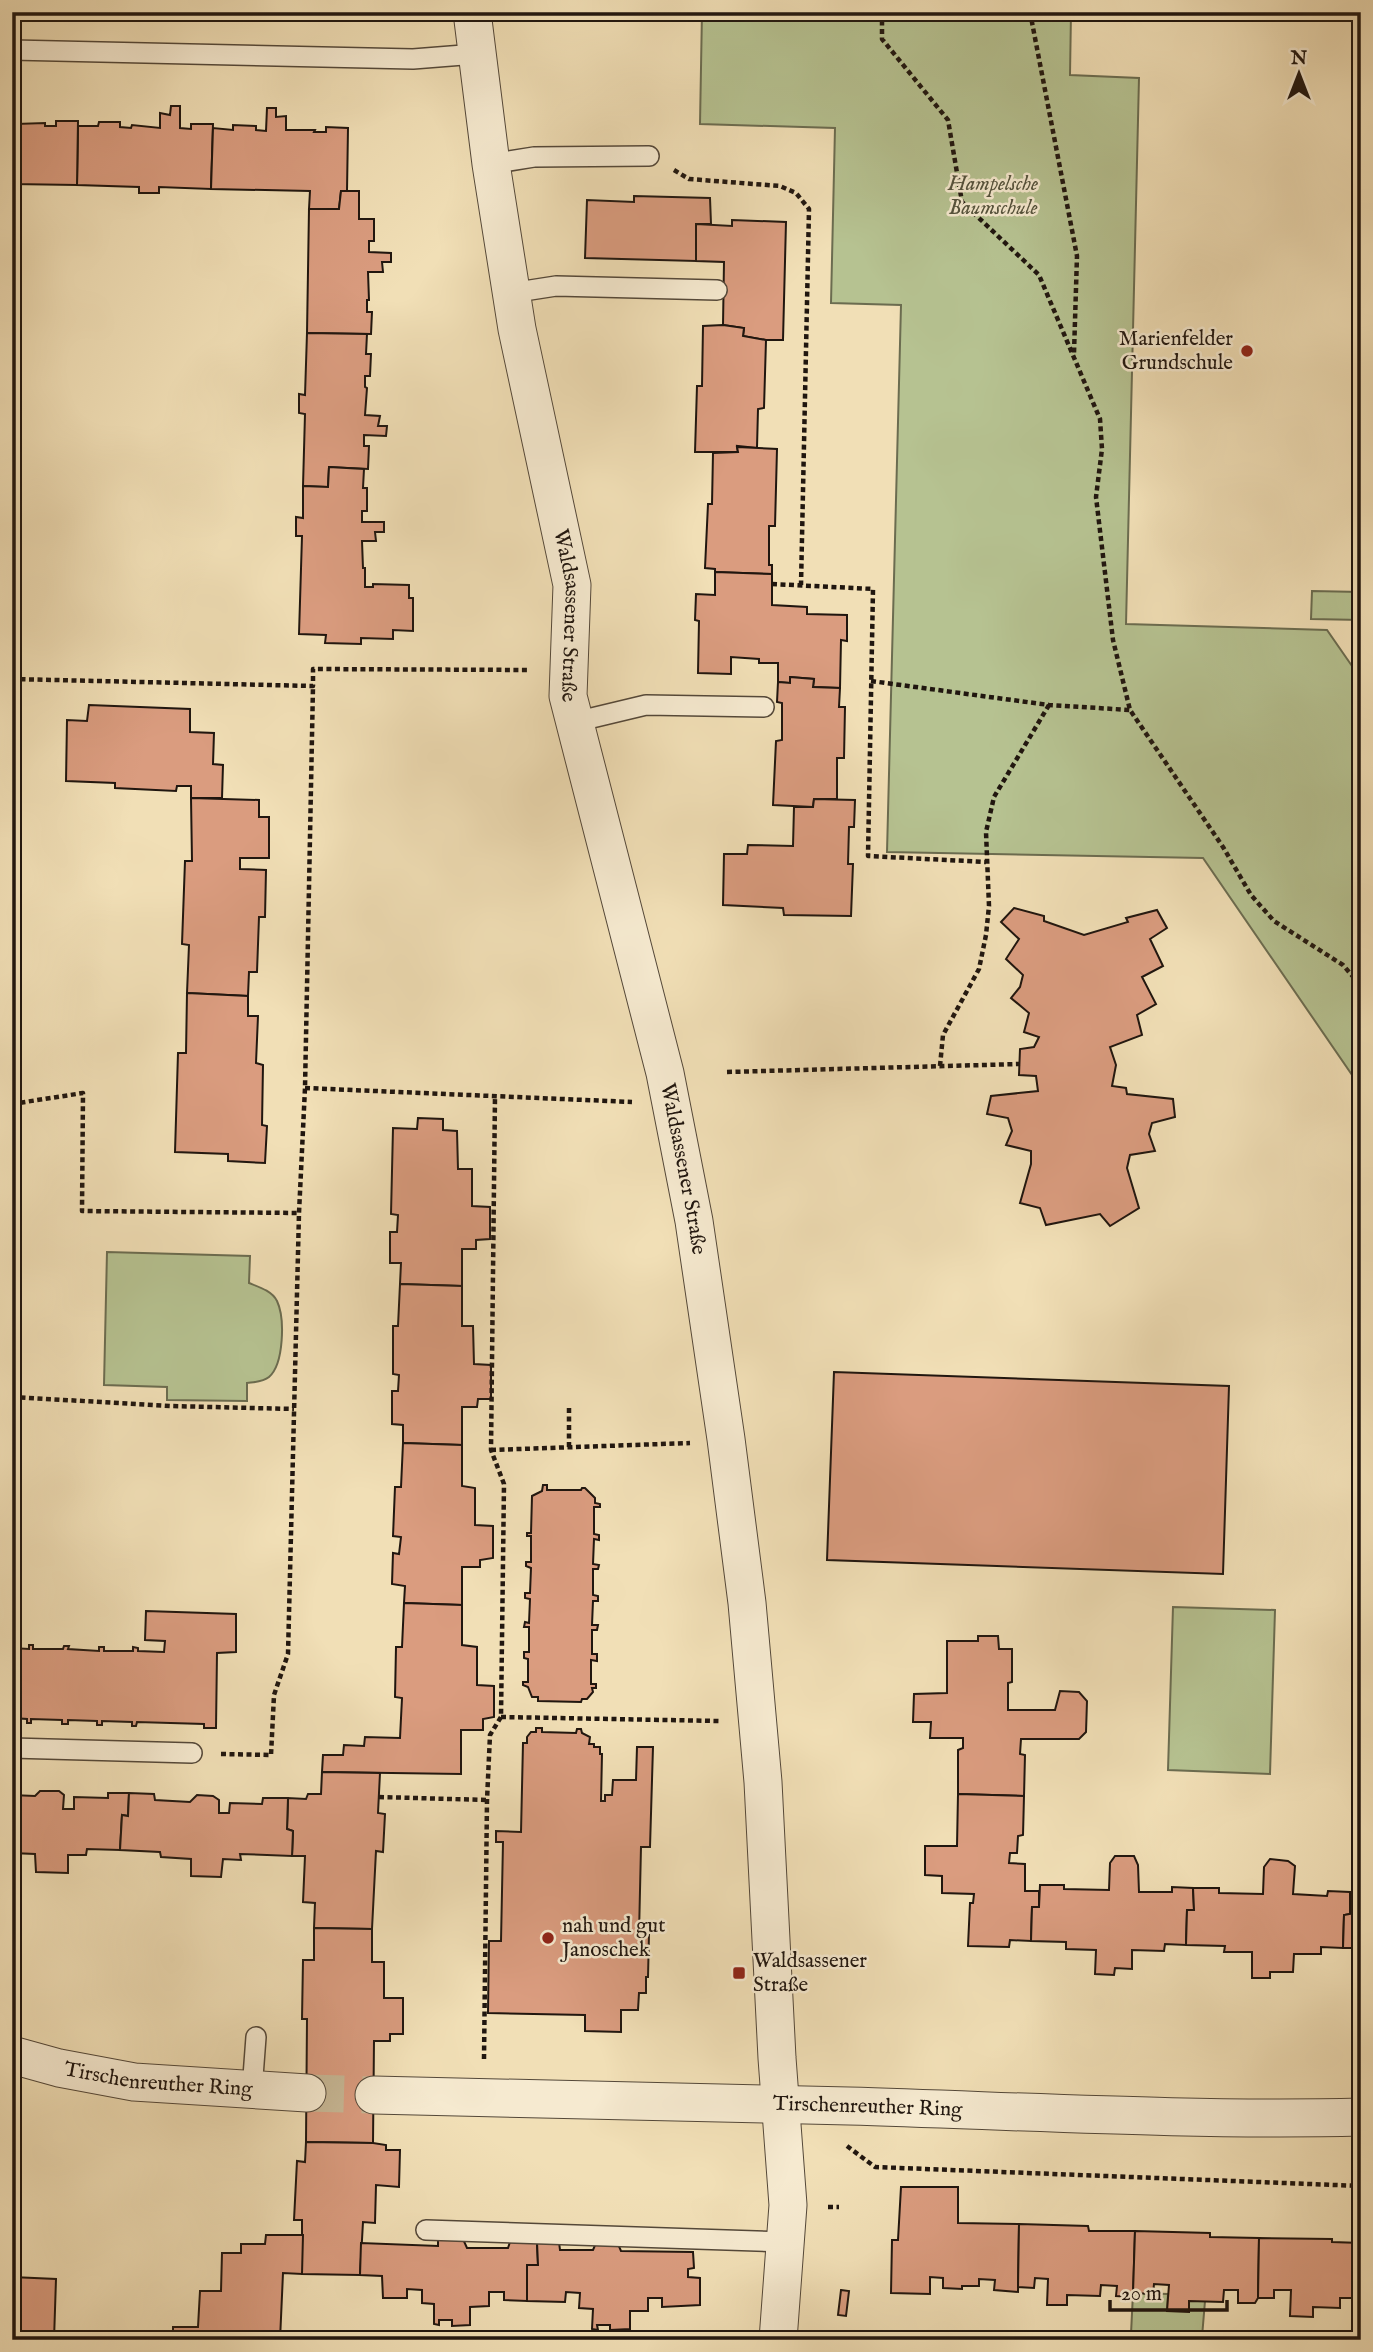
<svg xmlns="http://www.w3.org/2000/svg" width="1373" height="2352" font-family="'IM FELL English',serif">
<rect width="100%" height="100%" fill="#f1dfb6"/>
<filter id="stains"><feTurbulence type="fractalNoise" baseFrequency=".00286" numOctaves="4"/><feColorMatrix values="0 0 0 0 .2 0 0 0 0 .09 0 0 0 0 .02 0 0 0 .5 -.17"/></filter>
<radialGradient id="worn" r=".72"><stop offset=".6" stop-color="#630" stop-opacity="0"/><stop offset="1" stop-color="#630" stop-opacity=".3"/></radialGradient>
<g fill="#b6c291" stroke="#6b6c50" stroke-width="2">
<polygon points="702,12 1071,12 1070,75 1139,78 1126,624 1327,630 1361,679 1361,1088 1203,858 887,852 901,305 831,303 835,128 700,124"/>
<polygon points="1312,591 1361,592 1361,620 1311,619"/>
<path d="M107 1252 250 1256 249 1283C259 1287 272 1291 277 1301 285 1318 284 1364 269 1377 263 1382 255 1382 247 1383V1401L167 1400V1387L104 1385Z"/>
<polygon points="1173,1607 1275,1610 1270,1774 1168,1770"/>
<polygon points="1133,2293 1168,2294 1167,2310 1189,2311 1189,2301 1205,2301 1202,2337 1131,2334"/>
</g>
<g fill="#da9c7f" stroke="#20160f" stroke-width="2">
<polygon points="171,106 180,106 180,128 191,129 191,124 213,124 211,189 159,187 159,193 139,193 139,187 77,185 78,126 98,126 99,122 120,122 120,127 131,128 132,125 160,128 160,113 170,115"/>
<polygon points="267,108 276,108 276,117 286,116 286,130 315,130 314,132 326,132 326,127 348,128 347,191 341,191 339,209 309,209 310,191 211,189 213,128 233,130 233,125 256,126 256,130 266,131"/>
<polygon points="16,109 16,124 45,123 45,126 56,126 56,121 78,121 77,185 12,184 12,111"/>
<polygon points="341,191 359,191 359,219 374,219 374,241 369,241 369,252 391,253 391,262 382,262 383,272 368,272 369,300 367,300 367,312 372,312 371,334 307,333 309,209 339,209"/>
<polygon points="634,196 710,198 711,224 696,224 696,261 585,258 587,200 634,202"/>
<polygon points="732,220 786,222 783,340 766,340 743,336 744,328 723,325 724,262 696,261 696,224 732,226"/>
<polygon points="723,325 744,328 743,336 766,340 764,408 758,409 757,448 737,446 738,452 695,452 697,386 702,386 703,326"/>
<polygon points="307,333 367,334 366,354 371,354 370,376 365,376 365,387 367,388 365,415 380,416 378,426 387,426 386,436 364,435 364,446 369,446 368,469 329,467 328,487 303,486 305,414 299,413 299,394 305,395"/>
<polygon points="737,447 777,449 775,526 769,526 769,565 772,565 772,574 715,572 715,569 705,568 708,504 712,504 713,453 738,452"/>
<polygon points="329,467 364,469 363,488 367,488 367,511 362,511 362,522 384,522 384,532 375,532 376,541 362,541 363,568 365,568 365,587 373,587 373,584 409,585 409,598 413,598 413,631 393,630 393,639 361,638 361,644 325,643 326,635 299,634 302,536 296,536 296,517 303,518 303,486 328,487"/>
<polygon points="715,572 772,574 772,605 807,607 807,614 847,615 847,641 841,640 840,688 813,687 814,679 790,677 790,683 778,682 778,663 759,663 759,659 731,657 731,674 698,673 699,621 695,620 696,594 715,595"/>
<polygon points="790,677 814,679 813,687 840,688 839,707 845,707 844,758 837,758 837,799 814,799 813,807 773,805 776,741 782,740 782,703 777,702 778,682 790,683"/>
<polygon points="89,705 190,709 190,732 214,733 213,764 223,765 222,798 191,798 191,786 177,786 176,791 115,788 115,783 66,781 67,720 87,721"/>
<polygon points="191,798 259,800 259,817 269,817 269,858 240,858 240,869 266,870 265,917 259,917 257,972 249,972 248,996 187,993 189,945 182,944 185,861 192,861"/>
<polygon points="814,799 855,800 854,827 849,827 848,864 853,864 851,916 784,915 783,908 723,905 724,854 747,854 748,845 793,846 794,807 813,807"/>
<polygon points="1014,908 1044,916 1044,921 1084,935 1128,922 1126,918 1157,910 1167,928 1150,939 1163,966 1142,977 1156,1004 1137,1015 1142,1035 1110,1047 1116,1065 1112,1086 1126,1088 1127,1094 1173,1099 1175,1117 1152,1123 1149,1134 1155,1151 1130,1155 1127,1168 1139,1208 1110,1226 1100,1214 1046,1225 1040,1208 1020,1203 1031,1164 1031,1151 1006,1145 1012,1131 1008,1118 987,1114 991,1096 1038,1091 1036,1076 1019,1075 1020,1049 1034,1047 1039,1037 1024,1032 1029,1013 1011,998 1020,987 1023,975 1006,959 1019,939 1001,922"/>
<polygon points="187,993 248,996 248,1016 258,1016 256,1063 263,1065 262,1125 267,1126 265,1163 228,1161 228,1154 175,1152 178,1053 186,1053"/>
<polygon points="418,1118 443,1119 443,1130 457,1131 458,1169 472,1169 472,1206 490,1207 490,1239 476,1240 476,1249 462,1249 462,1286 400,1284 401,1263 390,1263 390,1232 397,1232 398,1215 391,1214 393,1128 417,1129"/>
<polygon points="400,1284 462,1286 462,1326 473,1326 474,1364 491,1365 491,1399 478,1399 477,1407 462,1407 462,1445 403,1443 403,1425 392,1424 392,1391 398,1391 399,1375 393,1374 393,1326 398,1326"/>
<polygon points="1354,1326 1361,1326 1361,1354 1353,1353"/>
<polygon points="834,1372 1229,1386 1223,1574 827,1560"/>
<polygon points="403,1443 462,1445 462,1486 475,1488 475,1525 493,1526 493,1558 480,1560 480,1567 462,1567 462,1605 404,1603 405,1586 392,1584 393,1553 399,1554 401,1537 393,1536 395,1487 401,1487"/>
<polygon points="543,1485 547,1485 547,1490 581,1490 582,1488 585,1488 595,1498 595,1503 600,1504 600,1507 594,1507 594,1534 599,1535 599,1540 594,1539 593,1564 599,1565 598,1569 593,1569 593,1595 598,1596 598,1601 593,1601 592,1625 598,1625 597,1630 592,1630 592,1654 597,1654 597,1661 591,1660 591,1684 596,1684 596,1688 592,1688 593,1692 587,1699 582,1699 581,1702 538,1701 538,1697 532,1697 528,1687 523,1685 523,1682 528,1682 528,1659 524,1658 524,1652 529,1652 529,1627 524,1627 525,1622 529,1623 530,1599 525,1598 525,1593 530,1593 531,1568 526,1566 526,1562 531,1562 531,1536 527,1536 527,1533 531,1533 532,1496 542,1491"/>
<polygon points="404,1603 462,1605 462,1645 477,1647 477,1685 494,1686 494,1717 483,1719 483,1730 461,1730 461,1774 322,1772 323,1755 343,1755 344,1745 364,1746 365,1737 400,1738 402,1698 395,1697 396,1647 402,1647"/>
<polygon points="146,1611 236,1614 236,1652 217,1653 216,1728 204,1728 204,1724 137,1722 136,1726 132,1726 132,1722 102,1721 102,1725 97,1725 97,1721 68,1720 68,1724 62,1724 62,1720 31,1719 31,1723 27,1723 27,1719 12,1718 12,1648 29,1649 29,1645 33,1645 33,1649 63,1649 64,1646 69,1646 68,1649 99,1651 99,1647 104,1647 104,1651 133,1651 133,1647 138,1648 138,1651 164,1652 165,1641 145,1640"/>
<polygon points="978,1636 998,1636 999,1649 1012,1649 1012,1682 1008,1683 1008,1710 1055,1710 1060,1691 1079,1692 1087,1701 1086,1732 1079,1739 1021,1739 1020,1754 1025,1755 1024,1796 958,1794 958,1750 963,1748 963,1738 930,1738 931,1722 913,1722 914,1694 947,1693 947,1641 978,1641"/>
<polygon points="536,1728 542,1728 542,1732 576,1733 577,1729 581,1729 582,1733 590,1737 589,1744 594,1744 594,1747 600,1747 600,1754 602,1754 601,1801 605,1801 605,1795 612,1795 613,1780 636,1780 637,1747 653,1747 650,1847 641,1847 639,1934 649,1934 648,1977 646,1977 646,1993 639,1993 638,2010 621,2010 621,2032 585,2031 585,2015 488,2013 489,1941 501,1941 503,1842 496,1842 496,1831 521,1832 523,1743 527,1743 527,1737 531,1732 536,1732"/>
<polygon points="322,1772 380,1773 378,1813 385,1814 383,1852 376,1851 372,1929 314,1928 315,1903 303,1902 305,1856 292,1856 293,1831 287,1829 288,1798 306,1799 308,1794 321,1794"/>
<polygon points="40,1791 59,1791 64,1795 63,1809 74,1809 74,1797 108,1798 108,1793 129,1793 128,1816 122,1815 120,1850 87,1849 86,1855 68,1855 68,1873 36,1872 35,1854 12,1853 12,1795 35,1796"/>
<polygon points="129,1793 154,1794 155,1800 190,1802 197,1795 213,1796 219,1800 219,1813 229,1813 230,1803 262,1804 263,1798 288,1798 287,1829 293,1831 292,1856 240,1854 241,1860 223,1859 221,1877 191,1876 191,1859 161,1857 160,1852 120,1850 122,1815 128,1816"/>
<polygon points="958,1794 1024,1796 1023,1835 1018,1836 1017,1853 1010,1853 1009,1863 1025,1864 1025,1891 1039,1891 1039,1907 1032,1907 1031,1941 1010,1940 1009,1947 968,1946 970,1903 973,1903 974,1894 942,1893 942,1876 925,1875 925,1846 957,1846"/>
<polygon points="1115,1856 1134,1856 1138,1865 1139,1892 1172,1892 1172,1887 1193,1888 1194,1910 1187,1910 1186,1945 1165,1944 1164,1951 1132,1950 1132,1969 1115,1968 1114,1975 1095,1974 1096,1950 1066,1949 1066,1942 1031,1941 1032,1907 1039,1907 1040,1885 1064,1885 1064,1889 1109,1890 1110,1863"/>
<polygon points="1270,1859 1288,1861 1295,1866 1293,1894 1327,1896 1328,1891 1350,1892 1350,1914 1344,1915 1343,1948 1321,1947 1321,1954 1294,1954 1293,1972 1270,1972 1270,1978 1252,1978 1252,1952 1224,1952 1225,1946 1186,1945 1187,1910 1194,1910 1193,1888 1219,1888 1219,1893 1263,1894 1264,1867"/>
<polygon points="1350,1892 1361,1892 1361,1948 1343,1948 1344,1915 1350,1914"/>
<polygon points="314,1928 372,1929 372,1962 384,1962 384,1998 403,1998 403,2034 390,2034 390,2041 374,2041 373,2143 306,2142 307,2019 302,2019 303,1960 314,1960"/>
<polygon points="306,2142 373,2143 386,2145 386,2150 400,2150 399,2187 376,2185 375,2223 363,2222 360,2275 302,2274 302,2220 294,2220 297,2161 305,2162"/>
<polygon points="901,2187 958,2187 958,2223 1019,2224 1018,2292 994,2290 995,2280 979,2279 979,2286 962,2286 962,2289 943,2288 943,2278 930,2277 930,2294 891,2293 892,2240 898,2240"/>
<polygon points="1019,2224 1088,2226 1089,2231 1135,2231 1133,2297 1116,2296 1117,2286 1101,2285 1100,2296 1067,2295 1067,2305 1047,2305 1048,2279 1035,2278 1034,2288 1018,2287"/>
<polygon points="1135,2231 1210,2233 1210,2237 1259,2238 1258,2298 1255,2303 1238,2303 1238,2290 1224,2290 1223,2302 1189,2301 1189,2312 1167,2311 1169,2285 1154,2284 1153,2294 1133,2293"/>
<polygon points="266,2235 303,2235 302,2274 283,2273 280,2340 173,2340 173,2327 198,2327 200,2291 221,2291 222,2253 241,2253 241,2244 265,2244"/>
<polygon points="1259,2238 1332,2239 1332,2242 1361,2243 1361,2308 1356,2307 1356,2298 1340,2298 1340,2308 1313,2307 1313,2317 1290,2316 1291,2290 1274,2290 1274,2298 1258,2298"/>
<polygon points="438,2239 463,2239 467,2248 508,2248 510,2242 537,2242 538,2265 527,2265 527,2301 504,2300 504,2292 489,2292 489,2306 470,2307 470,2325 452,2326 452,2320 439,2320 439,2325 434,2324 434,2304 422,2303 422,2290 407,2289 407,2298 383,2298 382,2276 360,2275 361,2243 438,2246"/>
<polygon points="537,2242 559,2242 560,2250 593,2250 596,2243 618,2244 621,2251 693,2252 694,2268 688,2269 688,2277 700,2278 700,2305 662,2307 662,2298 648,2298 648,2311 630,2311 630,2329 610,2330 610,2325 597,2325 598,2330 592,2329 593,2309 579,2308 580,2293 566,2292 565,2302 527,2301 527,2265 538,2265"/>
<polygon points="12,2277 56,2279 54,2340 12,2340"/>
<polygon points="841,2290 849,2291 846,2316 838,2315"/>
</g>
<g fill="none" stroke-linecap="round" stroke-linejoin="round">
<polyline stroke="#c7b795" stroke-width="37" stroke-dasharray="37 18" stroke-linecap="butt" points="307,2093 374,2095"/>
<defs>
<g id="service">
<polyline points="12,50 413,59 476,54"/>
<polyline points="491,164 534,157 649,156"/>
<polyline points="511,293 556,286 717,290"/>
<polyline points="575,722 646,705 764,707"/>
<polyline points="12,1748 192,1753"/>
<polyline points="252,2090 256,2037"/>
<polyline points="426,2230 786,2242"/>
</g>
<g id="minor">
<path id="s1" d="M472 12 491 164 517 329 572 585 568 696 665 1073 694 1221 726 1439 747 1603 763 1782 777 2058 788 2205 778 2340"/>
<path id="s2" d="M12 2055 59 2068 134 2082 307 2093"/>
<path id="s3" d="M374 2095C532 2099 690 2101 849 2106 1019 2111 1190 2121 1361 2117"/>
</g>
</defs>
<use href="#service" stroke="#544839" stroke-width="22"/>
<use href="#minor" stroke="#544839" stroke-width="39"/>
<g stroke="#20160f" stroke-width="4.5" stroke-dasharray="5 3.5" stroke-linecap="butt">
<polyline points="882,12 882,39 948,120 962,202 1039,275 1100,419 1102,449 1096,497 1113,640 1130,710 1223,847 1251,895 1274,921 1343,965 1361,986"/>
<polyline points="1030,12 1077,256 1074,353"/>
<polyline points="674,170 689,179 780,186 796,193 809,209 801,585"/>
<polyline points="772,584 873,589 868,856 986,862"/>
<polyline points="12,679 313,686 313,669 530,670"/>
<polyline points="871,681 1049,705 1130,710"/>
<polyline points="12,1030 18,679"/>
<polyline points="940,1066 943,1035 979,969 986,935 989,906 986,832 994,797 1049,705"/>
<polyline points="727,1072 1020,1064"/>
<polyline points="305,1088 632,1102"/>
<polyline points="12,1104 83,1093 82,1211 299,1213"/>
<polyline points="12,1397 171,1406 294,1409"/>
<polyline points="569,1447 569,1405"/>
<polyline points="491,1450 690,1443"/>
<polyline points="501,1717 719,1721"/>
<polyline points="221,1754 271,1755 274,1695 288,1654 299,1213 305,1088 313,686"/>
<polyline points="379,1797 487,1800"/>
<polyline points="484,2059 487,1800 490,1735 501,1717 504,1484 491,1450 495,1096"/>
<polyline points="847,2146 875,2167 1361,2186"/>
<polyline points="828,2207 839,2207"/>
<polyline points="828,2336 908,2340"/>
</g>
<use href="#service" stroke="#f6ead0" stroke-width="19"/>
<use href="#minor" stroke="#f6ead0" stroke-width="37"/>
</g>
<g fill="#8f2418" stroke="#f6ead0" stroke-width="2.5">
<circle cx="1247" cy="351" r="7"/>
<circle cx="548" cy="1938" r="7"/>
<rect x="732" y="1966" width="14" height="14" rx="3.5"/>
</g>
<g text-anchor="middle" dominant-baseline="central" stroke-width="5" stroke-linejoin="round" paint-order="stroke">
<g font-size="21" font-style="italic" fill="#54523c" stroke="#f6ead0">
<text x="993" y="184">Hampelsche<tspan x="993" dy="24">Baumschule</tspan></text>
</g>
<g font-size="21" fill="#20160f" stroke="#f6ead0" text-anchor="start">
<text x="1233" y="339" text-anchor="end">Marienfelder<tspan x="1233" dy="24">Grundschule</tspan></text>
<text x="562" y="1926">nah und gut<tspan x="562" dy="24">Janoschek</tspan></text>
<text x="753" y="1961">Waldsassener<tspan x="753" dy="24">Straße</tspan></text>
</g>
<g font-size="21" fill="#20160f" stroke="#f6ead0">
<text stroke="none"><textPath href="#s1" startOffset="612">Waldsassener Straße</textPath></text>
<text stroke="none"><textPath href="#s1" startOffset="1180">Waldsassener Straße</textPath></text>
<text stroke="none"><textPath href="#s2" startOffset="149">Tirschenreuther Ring</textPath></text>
<text stroke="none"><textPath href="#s3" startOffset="494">Tirschenreuther Ring</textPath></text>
</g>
</g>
<rect width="1373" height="2352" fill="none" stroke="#f1dfb6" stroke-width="42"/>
<rect x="14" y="14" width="1345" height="2324" fill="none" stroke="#20160f" stroke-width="3.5"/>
<rect x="21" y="21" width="1331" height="2310" fill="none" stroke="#20160f" stroke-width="2"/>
<g transform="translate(1299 74)" stroke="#f6ead0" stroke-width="5" paint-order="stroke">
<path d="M0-5L12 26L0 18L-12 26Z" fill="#20160f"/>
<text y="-10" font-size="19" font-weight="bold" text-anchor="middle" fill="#20160f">N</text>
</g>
<path d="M1110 2300v10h117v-10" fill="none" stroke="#20160f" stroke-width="3.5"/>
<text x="1121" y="2300" font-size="21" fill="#20160f" stroke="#f6ead0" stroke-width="5" paint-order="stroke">20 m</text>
<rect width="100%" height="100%" filter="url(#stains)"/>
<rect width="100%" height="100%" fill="url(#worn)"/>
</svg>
